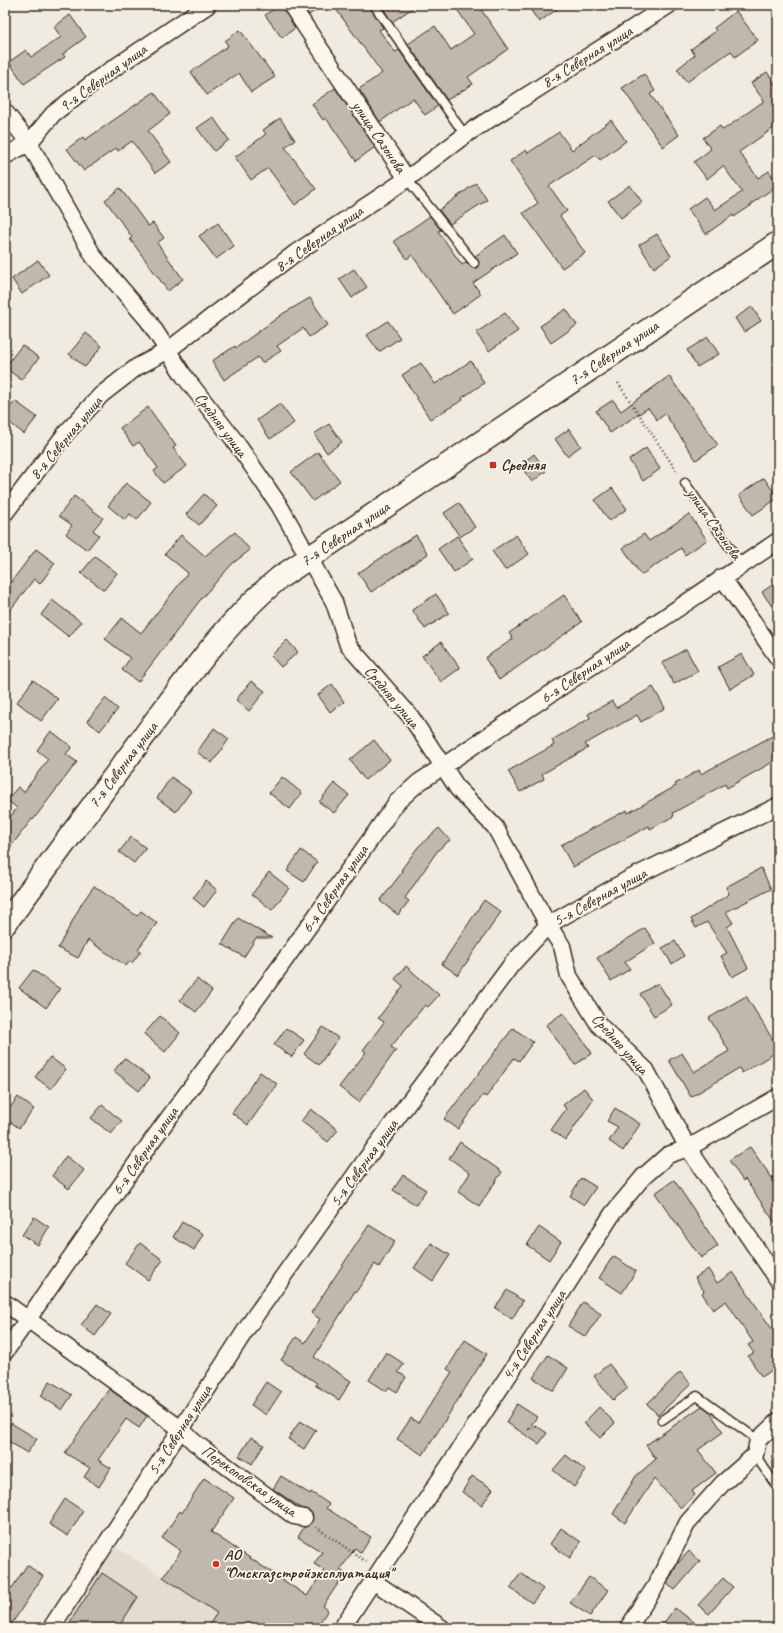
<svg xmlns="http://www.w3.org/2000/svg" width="783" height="1633" font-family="Caveat,sans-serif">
<rect width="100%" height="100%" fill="#f0ebe0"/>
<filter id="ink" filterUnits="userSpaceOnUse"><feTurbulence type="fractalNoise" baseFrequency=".025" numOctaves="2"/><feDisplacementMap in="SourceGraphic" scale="8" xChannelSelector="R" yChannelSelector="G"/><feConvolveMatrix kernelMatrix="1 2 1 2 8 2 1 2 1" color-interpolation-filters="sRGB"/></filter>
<g filter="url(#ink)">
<polygon fill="#e2dcd1" points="180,1511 328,1610 316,1628 63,1628 116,1547 163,1577 181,1551 162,1538"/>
<g fill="#c0b8ad" stroke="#3b2a1e">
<polygon points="279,5 282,5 295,28 282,38 265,15"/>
<polygon points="302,5 323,5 309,15"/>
<polygon points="333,5 369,5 383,28 379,30 395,52 399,50 438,106 425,115 413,98 380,122 359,89 382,73"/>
<polygon points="381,5 417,5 392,22"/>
<polygon points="454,5 478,5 508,49 468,77 473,84 447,100 408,44 435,26 451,50 474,34"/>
<polygon points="527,5 563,5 539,22"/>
<polygon points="736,11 758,40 735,57 731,51 687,82 677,69 695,55 691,49 716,31 714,28"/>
<polygon points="70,15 86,37 63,54 65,57 24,84 9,62 26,50 31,57 61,37 54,27"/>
<polygon points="240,30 275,77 251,92 239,73 207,95 191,72 228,46 225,41"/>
<polygon points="767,72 778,88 778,125 739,152 758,178 769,171 778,185 751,204 752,205 734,217 733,215 706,234 688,209 705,197 715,210 742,192 723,166 707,179 694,162 711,149 703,138 720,126 723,130 764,101 751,83"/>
<polygon points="644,74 655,91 650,94 679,135 663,147 622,88"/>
<polygon points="335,88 375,147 356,161 326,118 323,120 312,104"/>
<polygon points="154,92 170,114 148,131 171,162 155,173 132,141 118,151 116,148 84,171 67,149 83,137 85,140"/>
<polygon points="213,117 229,140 214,151 197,128"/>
<polygon points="280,118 295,140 285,147 316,189 295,205 268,168 251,180 235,157 266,134 263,130"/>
<polygon points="611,120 626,141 600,160 596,155 549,186 567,211 560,216 585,253 562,268 523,213 538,203 510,161 526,150 528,153 559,132 572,150"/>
<polygon points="476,183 487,200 450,224 439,210"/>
<polygon points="630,185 642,202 621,218 608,201"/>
<polygon points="120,188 148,226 153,223 164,238 157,243 183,279 168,291 130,239 132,237 105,200"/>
<polygon points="430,216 441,230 438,231 462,265 466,262 472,268 477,268 479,263 475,256 505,235 517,253 473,283 481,294 453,314 412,255 407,259 394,241"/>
<polygon points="218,223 234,246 216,259 199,236"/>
<polygon points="657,234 671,256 654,268 639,245"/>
<polygon points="38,260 49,275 22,294 12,279"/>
<polygon points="354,269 367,287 352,298 339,279"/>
<polygon points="310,298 328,325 309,337 303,328 277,346 281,351 262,363 258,357 224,380 212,361 235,346 236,348 284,313"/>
<polygon points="752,307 761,321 744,332 735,318"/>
<polygon points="566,309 577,325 551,343 540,326"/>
<polygon points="505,313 518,331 489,351 476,333"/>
<polygon points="388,321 400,338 379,352 367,335"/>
<polygon points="86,333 102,346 85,367 69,354"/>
<polygon points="708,337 719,354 697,367 687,350"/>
<polygon points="22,345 39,358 21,380 5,367"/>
<polygon points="471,361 484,383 462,398 463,400 430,419 402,375 421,363 435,384"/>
<polygon points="669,376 718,445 696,460 665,414 657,420 648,408 610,433 596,411 613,400 621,411"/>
<polygon points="15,401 37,417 24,434 5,419 5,414"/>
<polygon points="280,404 294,423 270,439 257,420"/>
<polygon points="148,407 176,446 173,448 187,466 163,483 154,471 158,468 139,442 133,446 120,428"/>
<polygon points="329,424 342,442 327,453 314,434"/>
<polygon points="569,429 581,446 567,456 555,439"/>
<polygon points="646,448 660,469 643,481 629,460"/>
<polygon points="318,452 340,481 313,501 291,472"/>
<polygon points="534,454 546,471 532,482 520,465"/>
<polygon points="764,478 778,498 753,515 739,495"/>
<polygon points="126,483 151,502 137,520 130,514 125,520 108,506"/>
<polygon points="612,488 627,509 609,521 595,500"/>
<polygon points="204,494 217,506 199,525 186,514"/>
<polygon points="74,496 103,518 93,530 99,535 87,550 66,534 72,525 59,516"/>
<polygon points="459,503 475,527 460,537 444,513"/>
<polygon points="689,514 707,540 685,555 681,548 641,575 623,548 644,534 649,541"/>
<polygon points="235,532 250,550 232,564 201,599 138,682 122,670 130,658 105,639 122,618 141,633 188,573 165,554 181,535 205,556"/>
<polygon points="416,535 428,554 371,592 358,573"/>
<polygon points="516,535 529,554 505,570 492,551"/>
<polygon points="457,536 473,559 454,572 438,549"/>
<polygon points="36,549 55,563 40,584 34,579 5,617 5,590"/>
<polygon points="95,556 117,573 104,590 81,573"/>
<polygon points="778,581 778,615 762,592"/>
<polygon points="436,594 449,613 425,629 412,610"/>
<polygon points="564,595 582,622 499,680 485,658 513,639 509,633"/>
<polygon points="52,600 81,622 69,637 41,615"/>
<polygon points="287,640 298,652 281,667 271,656"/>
<polygon points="441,642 460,668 441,682 422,656"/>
<polygon points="686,649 698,671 674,684 662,663"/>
<polygon points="742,654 754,675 730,689 718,667"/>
<polygon points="33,680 58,699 41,721 17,702"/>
<polygon points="251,681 265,691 249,711 236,700"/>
<polygon points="332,684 344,702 330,712 318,695"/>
<polygon points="653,687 665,708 641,722 637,715 585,744 588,748 542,774 544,779 520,792 508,771 554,745 552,740 590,718 588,714 612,701 616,708"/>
<polygon points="105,698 118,709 100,731 87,721"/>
<polygon points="214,728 229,739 212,763 197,752"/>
<polygon points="51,731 72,747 66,754 77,762 33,820 32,819 5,854 5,824 17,808 7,800 18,787 24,792 48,759 37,750"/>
<polygon points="778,733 778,759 727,788 725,784 673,813 674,816 650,829 649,826 573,867 561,845 627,810 628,813 676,786 675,784 699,770 701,774"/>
<polygon points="374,740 390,760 365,780 350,760"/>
<polygon points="171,777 191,791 176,812 157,798"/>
<polygon points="282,777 302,793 290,809 269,793"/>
<polygon points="334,783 349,795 334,813 319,802"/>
<polygon points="439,828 450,840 438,850 405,898 409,901 398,915 380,901 403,871 401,870 418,847"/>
<polygon points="131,837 146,848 134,863 119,852"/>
<polygon points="301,850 317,862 304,882 287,871"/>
<polygon points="761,868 771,889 726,912 733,923 727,927 748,968 732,977 721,956 727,953 707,922 696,928 691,919 729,894 726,887"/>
<polygon points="269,872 289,888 272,910 252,894"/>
<polygon points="206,881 217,890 204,907 193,898"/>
<polygon points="94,886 137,916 141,911 157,923 138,949 141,951 132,963 130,961 126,966 88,940 78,958 58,948 82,903"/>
<polygon points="484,900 501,912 458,975 442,964"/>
<polygon points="238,918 272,938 256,938 244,957 222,944"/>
<polygon points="645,928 655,943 625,962 630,969 611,981 597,958"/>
<polygon points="675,941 684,956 672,964 662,948"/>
<polygon points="406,966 439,995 428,1007 425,1005 391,1047 396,1050 359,1102 339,1087 366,1052 363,1050 384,1022 378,1018 403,986 395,979"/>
<polygon points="33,970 60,989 46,1008 19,988"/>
<polygon points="197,979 212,991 196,1012 180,1000"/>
<polygon points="658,983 672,1005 654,1016 640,994"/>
<polygon points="746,996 778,1048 778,1051 742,1073 739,1068 691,1097 669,1060 682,1053 694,1072 729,1051 709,1018"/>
<polygon points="563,1013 592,1053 575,1065 546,1025"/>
<polygon points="160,1016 180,1033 165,1052 144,1034"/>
<polygon points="323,1027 338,1038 319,1065 304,1054"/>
<polygon points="286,1028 304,1040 292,1057 274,1045"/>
<polygon points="513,1028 533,1042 519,1061 514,1058 486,1097 483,1095 458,1129 444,1119"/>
<polygon points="50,1057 66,1069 51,1089 35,1077"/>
<polygon points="124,1058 150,1078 139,1091 114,1071"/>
<polygon points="260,1072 277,1084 248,1125 232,1113"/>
<polygon points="584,1088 593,1099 566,1140 551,1130 566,1109 563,1105"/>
<polygon points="18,1097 34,1109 19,1128 5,1118 5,1114"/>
<polygon points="102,1105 122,1121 111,1134 91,1118"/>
<polygon points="615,1108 640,1124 623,1151 609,1141 618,1127 607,1121"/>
<polygon points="311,1109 338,1130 328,1142 301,1121"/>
<polygon points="460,1142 502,1172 479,1206 458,1192 470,1173 449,1158"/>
<polygon points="750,1147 772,1178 778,1175 778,1227 745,1179 743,1181 729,1160"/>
<polygon points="66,1156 84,1170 69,1189 52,1176"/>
<polygon points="403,1175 426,1190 416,1205 393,1190"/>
<polygon points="581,1178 596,1187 584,1205 570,1196"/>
<polygon points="674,1180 718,1246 701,1258 655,1193"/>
<polygon points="34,1217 49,1227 38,1245 22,1235"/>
<polygon points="182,1222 203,1234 194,1250 173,1237"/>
<polygon points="369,1225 395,1241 379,1267 375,1264 356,1292 355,1291 314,1357 351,1381 339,1400 315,1385 317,1383 281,1360 296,1337 305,1343 320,1319 311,1313"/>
<polygon points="539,1227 561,1242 549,1260 527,1245"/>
<polygon points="140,1243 163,1260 148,1280 125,1263"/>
<polygon points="431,1243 450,1255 433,1281 414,1268"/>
<polygon points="613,1256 636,1271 622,1293 599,1278"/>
<polygon points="708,1269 717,1283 733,1272 772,1329 778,1325 778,1366 762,1377 748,1356 754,1353 748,1345 753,1342 726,1301 713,1310 702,1293 704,1291 695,1278"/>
<polygon points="507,1290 523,1301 512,1319 495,1308"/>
<polygon points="583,1302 601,1314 586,1337 568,1326"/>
<polygon points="97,1304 111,1314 95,1336 81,1325"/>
<polygon points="465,1340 487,1354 423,1455 397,1439 411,1418 418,1423 452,1372 447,1369"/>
<polygon points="386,1352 404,1364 398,1372 406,1377 397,1392 389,1387 386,1391 369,1380"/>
<polygon points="548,1355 568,1368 554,1391 533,1378"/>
<polygon points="609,1364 628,1388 613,1400 594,1376"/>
<polygon points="680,1372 691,1384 658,1415 647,1404"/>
<polygon points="50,1381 72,1395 62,1410 41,1396"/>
<polygon points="266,1382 281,1392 266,1415 251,1405"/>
<polygon points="109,1389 147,1416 139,1428 126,1419 98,1460 111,1468 99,1487 84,1477 90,1468 65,1453"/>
<polygon points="517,1404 537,1417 528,1430 535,1425 547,1433 539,1444 506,1422"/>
<polygon points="702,1406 709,1411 723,1432 698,1450 716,1473 692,1491 695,1495 681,1508 654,1479 625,1523 613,1514 636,1476 656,1459 646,1445"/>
<polygon points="599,1407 615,1423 600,1438 584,1423"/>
<polygon points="300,1421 316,1430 304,1449 288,1439"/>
<polygon points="11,1423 37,1439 27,1453 5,1439 5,1432"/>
<polygon points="251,1437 264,1445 252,1464 239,1456"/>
<polygon points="566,1455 586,1471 574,1487 553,1470"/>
<polygon points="281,1476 310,1494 311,1492 329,1504 326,1508 371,1537 361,1553 355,1548 340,1570 345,1573 323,1606 328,1610 316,1628 207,1628 217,1613 163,1577 181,1551 162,1538 180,1511 182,1513 204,1478 234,1498 211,1532 307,1596 324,1570 314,1564 322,1552 298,1537 304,1527 311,1524 313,1515 310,1511 301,1508 273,1489"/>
<polygon points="472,1476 493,1489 482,1505 462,1492"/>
<polygon points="65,1499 83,1511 68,1536 49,1524"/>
<polygon points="561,1528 581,1542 570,1558 550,1544"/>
<polygon points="689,1551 700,1561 675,1590 667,1584 678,1563"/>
<polygon points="27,1565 43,1576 9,1628 5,1628 5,1584 12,1588"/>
<polygon points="102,1573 138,1597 118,1628 66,1628"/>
<polygon points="521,1573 543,1589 532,1603 510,1588"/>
<polygon points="589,1577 608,1590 590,1616 570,1603"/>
<polygon points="723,1578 733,1587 709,1614 698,1605"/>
<polygon points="675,1608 702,1628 660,1628"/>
</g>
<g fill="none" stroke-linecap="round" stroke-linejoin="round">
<defs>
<g id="lane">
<polyline points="374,5 465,135"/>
<polyline points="407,179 474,263"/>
<polyline points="685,483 742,565"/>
<polyline points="662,1420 697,1396 758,1440"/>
<polyline points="755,1455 778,1488"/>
</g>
<g id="street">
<polyline points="291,5 407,179"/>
<polyline points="5,112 29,143 94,257 148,320 184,376 235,441 279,505 334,602 348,645 411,717 458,789 495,827 548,925 562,946 569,976 599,1025 646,1070 688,1148 778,1280"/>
<polyline points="5,156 29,143 53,114 99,78 208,5"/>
<polyline points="5,513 66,433 101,395 137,367 167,351 294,254 407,179 465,135 669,5"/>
<polyline points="722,577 778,658"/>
<polyline points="5,1303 181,1429 194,1442 294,1516 304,1518"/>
<polyline points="5,1352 151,1142 279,968 397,802 418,783 778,541"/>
<polyline points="373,1581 442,1628"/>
<polyline points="51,1628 255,1316 367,1158 512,964 548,925 629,879 778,806"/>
<polyline points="342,1628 514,1367 613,1213 643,1177 668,1155 688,1148 778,1097"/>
<polyline points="628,1628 655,1587 688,1522 722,1484 755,1455 758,1440 778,1421"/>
</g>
<path id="primary" d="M5 924C51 861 98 799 144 736 185 681 226 622 279 578L778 243"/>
</defs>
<use href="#lane" stroke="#3b2a1e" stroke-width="11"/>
<use href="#street" stroke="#3b2a1e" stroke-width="19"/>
<use href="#primary" stroke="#3b2a1e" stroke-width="25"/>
<g stroke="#3b2a1e" stroke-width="2.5" stroke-dasharray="1 3" stroke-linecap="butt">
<polyline points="618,383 678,473"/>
<polyline points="316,1527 366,1562"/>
</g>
<use href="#lane" stroke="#fbf7ec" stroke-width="8"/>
<use href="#street" stroke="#fbf7ec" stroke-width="16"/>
<use href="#primary" stroke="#fbf7ec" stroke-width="22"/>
</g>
</g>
<g fill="#c8321e" stroke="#fbf7ec" stroke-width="1.5">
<rect x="489" y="461" width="8" height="8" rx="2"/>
<circle cx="216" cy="1564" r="4"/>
</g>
<g text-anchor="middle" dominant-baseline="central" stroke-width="3.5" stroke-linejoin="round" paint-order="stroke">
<g font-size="16" fill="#3b2a1e" stroke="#fbf7ec">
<text transform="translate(587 57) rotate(-32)">8-я Северная улица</text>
<text transform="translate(103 78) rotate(-36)">9-я Северная улица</text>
<text transform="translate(379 137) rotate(56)">улица Сазонова</text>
<text transform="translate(319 239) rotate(-35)">8-я Северная улица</text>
<text transform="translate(614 353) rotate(-34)">7-я Северная улица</text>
<text transform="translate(221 425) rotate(53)">Средняя улица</text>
<text transform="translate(66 438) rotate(-50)">8-я Северная улица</text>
<text transform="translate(714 524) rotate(55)">улица Сазонова</text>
<text transform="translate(345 534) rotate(-34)">7-я Северная улица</text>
<text transform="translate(585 671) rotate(-34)">6-я Северная улица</text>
<text transform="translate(392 697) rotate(50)">Средняя улица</text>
<text transform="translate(123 765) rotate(-53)">7-я Северная улица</text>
<text transform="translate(335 889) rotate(-55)">6-я Северная улица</text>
<text transform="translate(600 897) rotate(-29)">5-я Северная улица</text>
<text transform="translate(620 1044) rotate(48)">Средняя улица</text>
<text transform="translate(145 1151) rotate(-55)">6-я Северная улица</text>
<text transform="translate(364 1163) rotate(-54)">5-я Северная улица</text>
<text transform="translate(534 1335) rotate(-57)">4-я Северная улица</text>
<text transform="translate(180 1430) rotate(-57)">5-я Северная улица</text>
<text transform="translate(249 1481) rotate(35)">Перекоповская улица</text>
</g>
<g font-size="16" font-weight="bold" fill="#3b2a1e" stroke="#fbf7ec" text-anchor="start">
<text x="501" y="465">Средняя</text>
<text x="224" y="1555">АО<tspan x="224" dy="18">"Омскгазстройэксплуатация"</tspan></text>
</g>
</g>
<rect width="783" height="1633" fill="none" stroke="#fbf7ec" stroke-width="20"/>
<rect x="10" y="10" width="763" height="1613" fill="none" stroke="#3b2a1e" stroke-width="1.5" filter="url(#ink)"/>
</svg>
